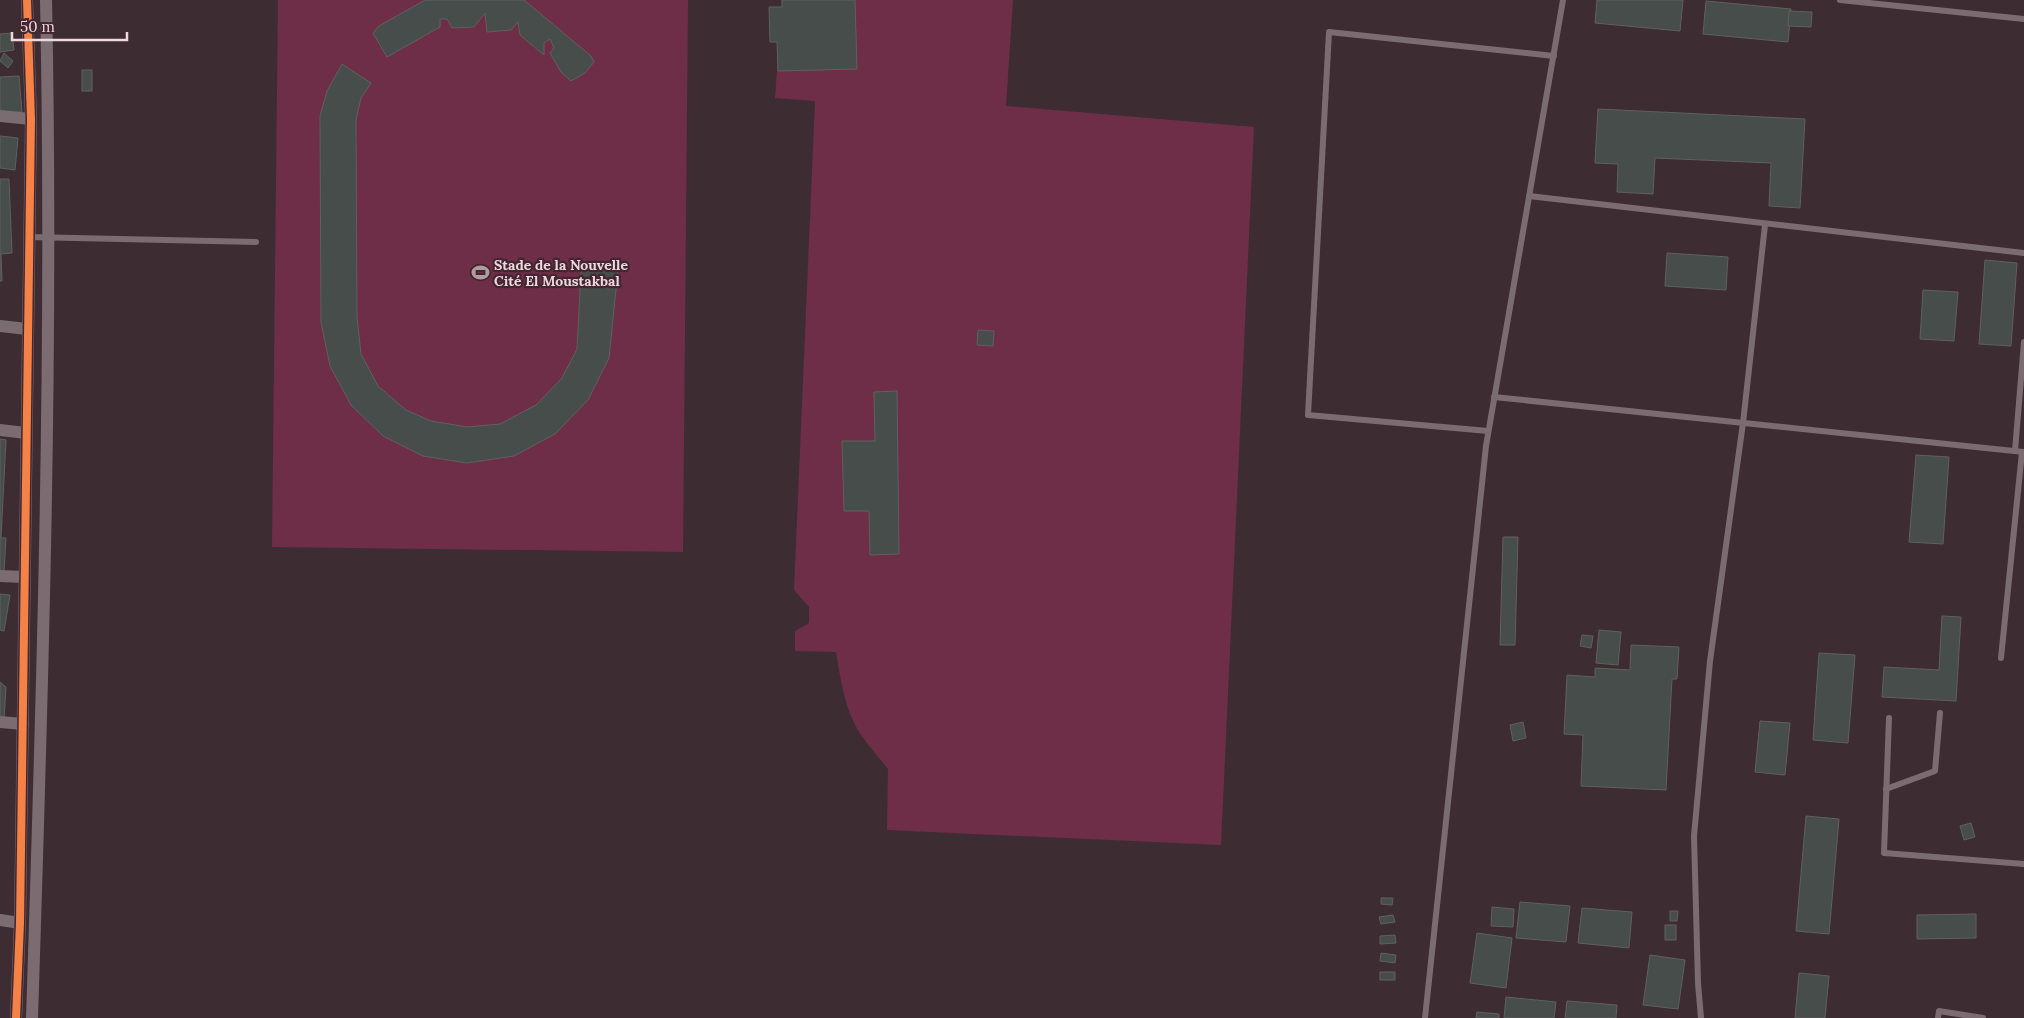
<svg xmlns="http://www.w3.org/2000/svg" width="2024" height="1018" font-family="Lora,serif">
<rect width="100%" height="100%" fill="#3d2d32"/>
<g fill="#6e2e47">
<polygon points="278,0 688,0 683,552 272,547"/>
<path d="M782 0H1013L1006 106 1254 127 1221 845 887 830 888 769C877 755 864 741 855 725 844 703 840 676 836 652L795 651V631L809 623V607L794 590 815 101 775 98Z"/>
</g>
<g fill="#464d4a" stroke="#60605e">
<polygon points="425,0 524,0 591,56 594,62 585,73 571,81 561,72 550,53 554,48 550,39 544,43 544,55 520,35 518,22 511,30 487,32 485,13 474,27 452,28 447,19 440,19 440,27 387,57 373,33 379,26"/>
<polygon points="782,0 855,0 857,69 778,71 777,42 770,42 769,7 782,7"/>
<polygon points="1597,0 1683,0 1680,31 1595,23"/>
<polygon points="1706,1 1791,9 1788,42 1703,34"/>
<polygon points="1789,11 1812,12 1811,27 1788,26"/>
<polygon points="12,33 14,50 0,52 0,34"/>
<polygon points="4,53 13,61 8,68 0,61"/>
<polygon points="342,64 371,83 361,98 356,120 357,317 361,354 378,386 406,410 431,421 467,427 500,424 536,405 562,378 577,349 581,271 618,270 609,358 588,400 555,434 514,456 467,463 423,456 383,436 351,405 330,366 321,322 320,116 327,91"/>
<rect x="82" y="70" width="10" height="21"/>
<polygon points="19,76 22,112 0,114 0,77"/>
<polygon points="1598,109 1805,119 1800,208 1769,206 1771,163 1655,158 1653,194 1617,192 1618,164 1595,163"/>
<polygon points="0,136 18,138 15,170 0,168"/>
<polygon points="0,179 9,179 12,253 1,254 2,281 0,281"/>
<polygon points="1667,253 1728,257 1726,290 1665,286"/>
<polygon points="1985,260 2017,263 2011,346 1979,344"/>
<polygon points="1923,290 1958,292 1954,341 1920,339"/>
<polygon points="978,330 994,331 993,346 977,345"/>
<polygon points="897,391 899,554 870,555 869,511 844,511 842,441 875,441 874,392"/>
<polygon points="0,439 6,440 1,538 6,538 4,572 0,571"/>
<polygon points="1916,455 1949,457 1943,544 1909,542"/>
<polygon points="1503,537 1518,537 1515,645 1500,645"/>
<polygon points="0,594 10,595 4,631 0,630"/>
<polygon points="1942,616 1961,617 1956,701 1882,697 1884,667 1939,670"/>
<polygon points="1599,630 1621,632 1618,665 1596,663"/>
<polygon points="1582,635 1593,636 1591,648 1580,646"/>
<polygon points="1631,645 1679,647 1677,679 1672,679 1666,790 1581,786 1583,735 1564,734 1567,675 1595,677 1595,668 1630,670"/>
<polygon points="1819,653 1855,655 1848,743 1813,740"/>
<polygon points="0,682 6,687 4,719 0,718"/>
<polygon points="1760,721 1790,723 1785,775 1755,772"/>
<polygon points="1523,722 1526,738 1513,741 1510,725"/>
<polygon points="1806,816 1839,819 1829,934 1796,931"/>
<polygon points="1971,823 1975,837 1964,840 1960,826"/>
<polygon points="1381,898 1393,898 1392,905 1381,904"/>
<polygon points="1520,902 1570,906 1566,942 1516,938"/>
<polygon points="1492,907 1514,909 1513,927 1491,926"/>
<polygon points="1582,908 1632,912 1629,948 1578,943"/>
<polygon points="1670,911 1678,911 1677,921 1670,921"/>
<polygon points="1976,914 1976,938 1917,939 1917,915"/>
<polygon points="1393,915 1395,922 1381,924 1379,917"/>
<rect x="1665" y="925" width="11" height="15"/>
<polygon points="1477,933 1512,938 1506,988 1470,983"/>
<polygon points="1395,935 1396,943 1380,944 1380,936"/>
<polygon points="1381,953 1396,955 1395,963 1380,961"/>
<polygon points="1650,955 1685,960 1678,1009 1643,1005"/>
<rect x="1380" y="972" width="15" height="8"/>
<polygon points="1799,973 1829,976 1825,1018 1795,1018"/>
<polygon points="1506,997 1556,1002 1554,1018 1504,1018"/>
<polygon points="1567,1001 1617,1005 1616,1018 1565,1018"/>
<polygon points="1477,1012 1499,1014 1499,1018 1476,1018"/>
</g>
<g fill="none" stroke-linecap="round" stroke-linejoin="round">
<g stroke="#7a6c71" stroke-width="6">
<polyline points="1840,0 2024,19"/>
<polyline points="1529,196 2024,253"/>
<polyline points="29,237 256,242"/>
<polyline points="1494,397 2024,452"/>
<polyline points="1488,431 1308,415 1329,32 1554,56"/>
<polyline points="2015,451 2024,342"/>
<polyline points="2001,658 2022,452"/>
<polyline points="1889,718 1884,853 2024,864"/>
<polyline points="1886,789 1935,771 1940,713"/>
<polyline points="1425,1018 1486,446 1563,0"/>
<polyline points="1701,1018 1698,983 1694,836 1710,661 1743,423 1765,225"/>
<polyline points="1938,1018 1939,1011 1983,1018"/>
</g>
<g stroke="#7a6c71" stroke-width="12">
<polyline points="0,116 31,119"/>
<polyline points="0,326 27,329"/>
<polyline points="0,430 26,433"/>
<polyline points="0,576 24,577"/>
<polyline points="0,722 23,724"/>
<polyline points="0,920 20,923"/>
<polyline points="16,1018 20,923 31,119 27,0"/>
<path d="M32 1018C43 679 53 340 46 0"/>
</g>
<defs>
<polyline id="cycleway" points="16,1018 20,923 31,119 27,0"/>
</defs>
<use href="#cycleway" stroke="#442630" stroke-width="11"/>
<use href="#cycleway" stroke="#f48246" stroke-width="8"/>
</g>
<defs>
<symbol id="stadium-bare" viewBox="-9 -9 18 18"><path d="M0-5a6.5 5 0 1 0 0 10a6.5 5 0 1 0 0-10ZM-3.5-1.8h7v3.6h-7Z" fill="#af9ca2" stroke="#442630" stroke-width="2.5" paint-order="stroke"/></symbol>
</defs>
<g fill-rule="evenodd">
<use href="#stadium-bare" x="468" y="260" width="25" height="25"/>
</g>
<g text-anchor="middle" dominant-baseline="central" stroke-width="4.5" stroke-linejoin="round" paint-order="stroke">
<g font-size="14" font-weight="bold" fill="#edd8de" stroke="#442630" text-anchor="start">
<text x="494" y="265">Stade de la Nouvelle<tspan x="494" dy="16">Cité El Moustakbal</tspan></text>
</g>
</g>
<path d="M12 32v8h115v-8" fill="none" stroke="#edd8de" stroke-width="2.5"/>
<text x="20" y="32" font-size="15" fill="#edd8de" stroke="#442630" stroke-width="4" paint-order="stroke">50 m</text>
</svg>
